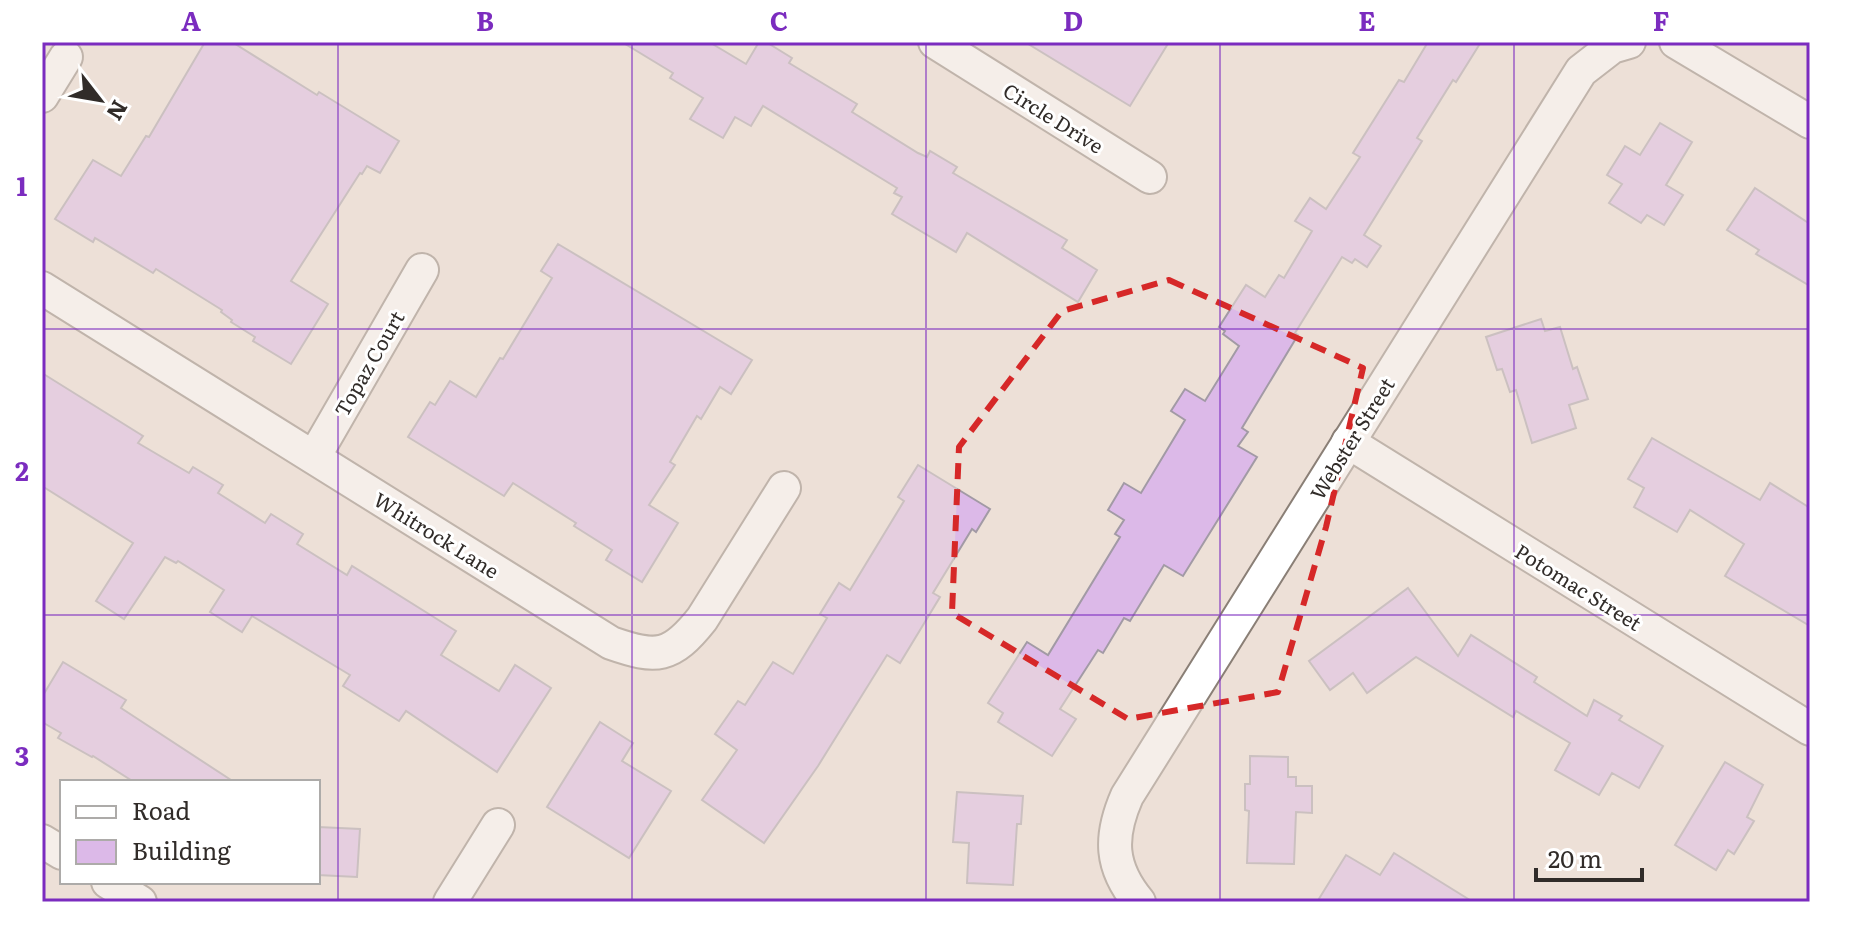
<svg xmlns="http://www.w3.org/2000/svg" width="1852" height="944" font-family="Literata,serif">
<rect width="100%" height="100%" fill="#ede0d7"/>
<g fill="#dcb9e8" stroke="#a29aa5" stroke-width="2">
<polygon points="205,42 232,42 317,95 319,92 399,141 380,173 367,166 362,174 360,173 291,281 328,304 291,364 253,341 255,337 231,322 232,320 221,312 222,310 156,269 153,273 95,238 93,242 55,219 93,160 121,176 146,136 149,137"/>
<polygon points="622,42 709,42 746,64 759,42 766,42 792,58 789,63 857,104 852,112 918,153 927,157 930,151 957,167 953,173 1067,240 1062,248 1097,270 1078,302 967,233 956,252 892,214 902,197 894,193 897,188 763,106 751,126 735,117 723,138 690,119 703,98 670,78 673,73"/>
<polygon points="1025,42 1169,42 1130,106"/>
<polygon points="1428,42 1481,42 1456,82 1453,80 1417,138 1422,141 1364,235 1381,246 1367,267 1355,259 1352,263 1342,257 1295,333 1298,335 1242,428 1248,432 1238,446 1257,457 1183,576 1164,565 1130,621 1124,618 1103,653 1098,650 1060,709 1076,719 1052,756 998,722 1003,713 988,703 1027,642 1048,655 1120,537 1115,534 1124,520 1108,510 1124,483 1141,493 1185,420 1171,411 1185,389 1205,401 1239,346 1223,334 1225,331 1219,327 1246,285 1265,297 1279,275 1284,278 1312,231 1295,221 1310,198 1326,209 1360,157 1353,153 1399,80 1404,82"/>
<polygon points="1660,123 1692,142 1666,185 1683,195 1664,225 1647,215 1641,223 1609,203 1622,184 1607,175 1625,146 1640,155"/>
<polygon points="1755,188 1810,224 1810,286 1756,254 1759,250 1727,230"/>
<polygon points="558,244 752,360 731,394 720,387 701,419 697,416 670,462 675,465 649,505 678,523 642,582 606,560 612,550 574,526 576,523 513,483 504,496 408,437 430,402 435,405 450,381 476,397 500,358 503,359 552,278 541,271"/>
<polygon points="1541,319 1545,331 1560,327 1573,369 1577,367 1588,399 1569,405 1576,428 1532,443 1516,390 1510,392 1502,369 1497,370 1486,337"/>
<polygon points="42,373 143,436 138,443 189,473 193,467 223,485 218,493 265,523 271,514 303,534 297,544 347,575 352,566 456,631 441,655 499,691 515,665 551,688 497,772 406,711 399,721 343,686 350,675 252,616 242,632 210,612 224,590 178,561 176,563 165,557 124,619 96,601 133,543 42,486"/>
<polygon points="1652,438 1760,500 1770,483 1810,508 1810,626 1725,576 1744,544 1690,510 1677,532 1634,507 1644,488 1628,479"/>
<polygon points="918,465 990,509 976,532 972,529 933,593 940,597 900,663 887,655 818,766 764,843 702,800 737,750 715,734 738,701 745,705 773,662 793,674 827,618 820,614 839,583 850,590 904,501 898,497"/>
<polygon points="1408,588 1458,656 1471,635 1537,677 1534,682 1587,716 1594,700 1622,716 1619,720 1663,746 1639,788 1612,773 1599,795 1555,770 1570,743 1516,711 1513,717 1416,657 1367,693 1353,673 1330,690 1309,661"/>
<polygon points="63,662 126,700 121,708 234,782 134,782 93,756 92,757 58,738 61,733 42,722 42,697"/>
<polygon points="600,722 633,743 622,761 671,791 629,858 547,807"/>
<polygon points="1250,756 1288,757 1288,777 1296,777 1296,786 1312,786 1312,813 1296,812 1294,864 1247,863 1249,811 1245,810 1245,784 1250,784"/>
<polygon points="1725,762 1763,785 1747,817 1754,821 1734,854 1728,850 1716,870 1675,845"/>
<polygon points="957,792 1023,796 1021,824 1017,824 1013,885 967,883 969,843 953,842"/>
<polygon points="318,827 360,829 357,877 318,875"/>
<polygon points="1394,853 1473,902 1317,902 1346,855 1380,875"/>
</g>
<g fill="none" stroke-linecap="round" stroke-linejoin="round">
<defs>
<g id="street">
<polyline points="935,42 1150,177"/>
<polyline points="1676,42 1810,122"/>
<polyline points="42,96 66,57"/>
<path d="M42 288 611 643C657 659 671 658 702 619L784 488"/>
<polyline points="1348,442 1810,729"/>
<polyline points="314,457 422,270"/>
<polyline points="42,841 62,853"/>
<polyline points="108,882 140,902"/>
<polyline points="450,902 498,825"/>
<path d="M1139 902C1110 867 1109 837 1127 796L1581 71 1612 47 1629 42"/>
</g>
</defs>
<use href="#street" stroke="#8a7f76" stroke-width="36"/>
<use href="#street" stroke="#fff" stroke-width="32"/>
</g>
<path d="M0 0H1852V944H0ZM1169 280 1363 368 1326 527 1278 692 1128 719 952 613 959 447 1062 311Z" fill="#ede0d7" fill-opacity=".55" fill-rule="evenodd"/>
<path fill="none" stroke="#d62828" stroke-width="6" stroke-dasharray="16 10" stroke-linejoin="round" d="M1169 280 1363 368 1326 527 1278 692 1128 719 952 613 959 447 1062 311Z"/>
<path fill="none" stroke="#7b2cbf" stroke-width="2" stroke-opacity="0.55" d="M338 42V902M632 42V902M926 42V902M1220 42V902M1514 42V902M42 329H1810M42 615H1810"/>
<g text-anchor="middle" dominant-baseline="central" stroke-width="6" stroke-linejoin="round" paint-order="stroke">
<g font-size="20" fill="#312c29" stroke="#fff">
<text transform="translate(1054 117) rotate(32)">Circle Drive</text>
<text transform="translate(368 363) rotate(-60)">Topaz Court</text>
<text transform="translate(1351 438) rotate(-58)">Webster Street</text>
<text transform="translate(437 534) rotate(32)">Whitrock Lane</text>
<text transform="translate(1579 586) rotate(32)">Potomac Street</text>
</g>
</g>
<rect width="1852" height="944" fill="none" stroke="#ffffff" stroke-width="88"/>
<rect x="60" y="780" width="260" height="104" fill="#ffffff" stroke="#adaba9" stroke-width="2"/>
<rect x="76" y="806" width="40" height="12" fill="#ffffff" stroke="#adaba9" stroke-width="2"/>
<text x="132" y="820" font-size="24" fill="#312c29">Road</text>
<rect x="76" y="840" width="40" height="24" fill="#dcb9e8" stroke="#adaba9" stroke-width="2"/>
<text x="132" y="860" font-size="24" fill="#312c29">Building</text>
<g transform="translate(100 100) rotate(121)" stroke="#ffffff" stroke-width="6" paint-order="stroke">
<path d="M0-6L14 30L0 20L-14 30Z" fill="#312c29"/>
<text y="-12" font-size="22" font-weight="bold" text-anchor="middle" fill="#312c29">N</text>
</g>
<path d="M1536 868v12h106v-12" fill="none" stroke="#312c29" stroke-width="4"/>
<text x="1548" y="868" font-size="24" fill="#312c29" stroke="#ffffff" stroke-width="6" paint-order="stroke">20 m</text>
<rect x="44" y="44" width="1764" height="856" fill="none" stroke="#7b2cbf" stroke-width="3"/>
<g font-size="26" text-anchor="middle" font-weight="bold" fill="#7b2cbf">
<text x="191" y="31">A</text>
<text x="485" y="31">B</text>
<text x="779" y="31">C</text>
<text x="1073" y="31">D</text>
<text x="1367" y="31">E</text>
<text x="1661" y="31">F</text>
<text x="22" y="196">1</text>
<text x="22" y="481">2</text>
<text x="22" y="766">3</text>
</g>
</svg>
